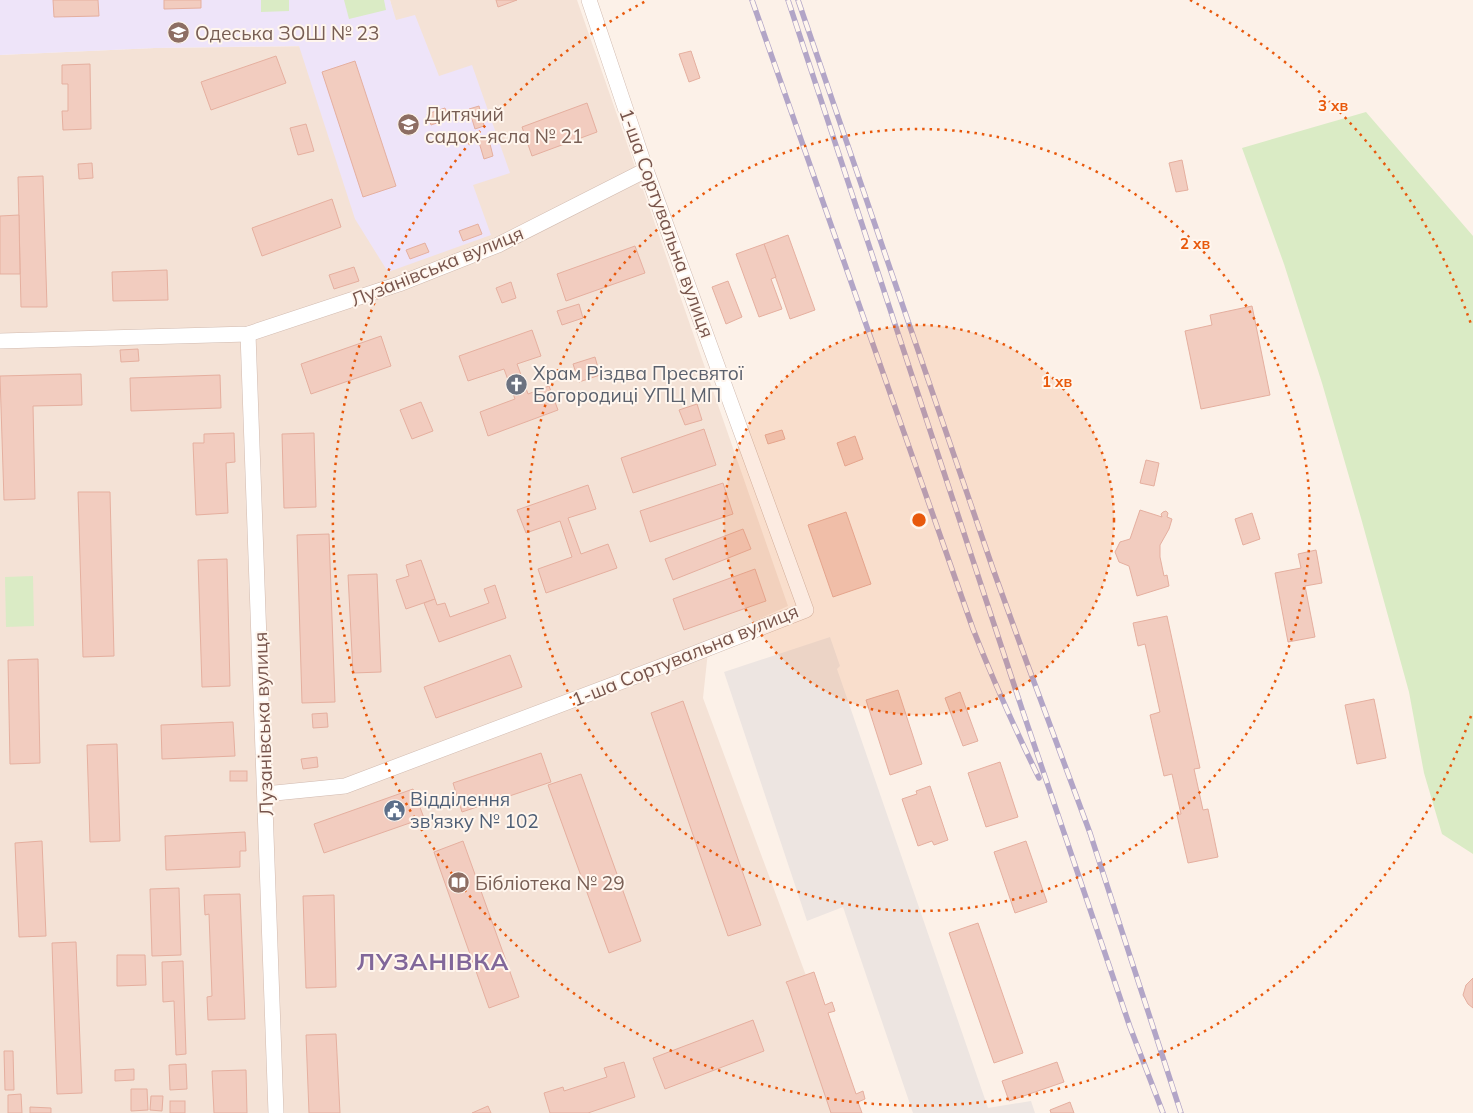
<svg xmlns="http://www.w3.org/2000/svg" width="1473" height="1113" font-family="Mulish,sans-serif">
<rect width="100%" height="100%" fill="#fcf1e8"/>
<polygon fill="#f4e2d6" points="390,0 577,0 788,606 709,642 703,698 857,1113 0,1113 0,55 155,48 322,46 395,20"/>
<polygon fill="#ede5e1" points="830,637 840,666 837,669 988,1108 1031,1101 1035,1113 913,1113 843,907 807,921 724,672"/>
<polygon fill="#eee4f9" points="0,0 390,0 396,20 415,15 439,76 472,65 510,173 473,185 491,235 388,272 355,219 299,46 155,48 0,55"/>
<g fill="#daebc5">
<polygon points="261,0 289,0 289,11 261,12"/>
<polygon points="344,0 384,0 386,10 349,19"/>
<polygon points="1366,112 1473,236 1473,854 1442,834 1424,773 1409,692 1361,518 1322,383 1284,264 1242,148"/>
<polygon points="33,576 34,626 6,627 5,577"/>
</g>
<g fill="#f2ccbf" stroke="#e5af9f">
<polygon points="53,0 98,0 99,16 54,17"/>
<polygon points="164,0 201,0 201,8 164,9"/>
<polygon points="496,0 517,0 498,7"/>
<polygon points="691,51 700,78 689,82 679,54"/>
<polygon points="276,56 286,83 211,110 201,82"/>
<polygon points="355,61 396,186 363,197 322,72"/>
<polygon points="90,64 91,129 63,130 62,111 68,111 68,84 62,84 62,65"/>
<polygon points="587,103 597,132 532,156 522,127"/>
<polygon points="479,106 484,126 475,129 469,109"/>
<polygon points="445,108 449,119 431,125 427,114"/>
<polygon points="306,124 314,151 298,155 290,128"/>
<polygon points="488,136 493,156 484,159 478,139"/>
<polygon points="1182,160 1188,190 1176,192 1169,163"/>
<polygon points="92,163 93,178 79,179 78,164"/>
<polygon points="43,176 47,307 21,307 18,177"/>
<polygon points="332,199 341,227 262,256 252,228"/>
<polygon points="19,215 20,274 0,274 0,216"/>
<polygon points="478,224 482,234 463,241 459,231"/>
<polygon points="788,235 815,310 790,319 764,244"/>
<polygon points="425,243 429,252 410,259 406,250"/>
<polygon points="764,244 776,277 771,279 782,309 759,317 736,254"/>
<polygon points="635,246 645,273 566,301 557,274"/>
<polygon points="354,267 359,281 334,289 329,275"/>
<polygon points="167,270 168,300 113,301 112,272"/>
<polygon points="728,281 742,317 726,324 712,287"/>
<polygon points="511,282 516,298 502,303 496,288"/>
<polygon points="579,304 583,318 562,325 557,311"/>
<polygon points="1252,306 1270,395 1201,409 1185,331 1212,325 1210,315"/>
<polygon points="532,330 541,356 517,364 528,394 549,386 558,410 488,436 480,412 515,399 504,369 468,381 459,356"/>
<polygon points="381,336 391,366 311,394 301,364"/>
<polygon points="138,349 139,361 121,362 120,350"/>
<polygon points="595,357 600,375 579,382 573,364"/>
<polygon points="81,374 82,405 33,406 35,499 4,500 0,376"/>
<polygon points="220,375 221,408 131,411 130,378"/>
<polygon points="421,402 433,431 412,439 400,410"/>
<polygon points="697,404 702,420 685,425 679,410"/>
<polygon points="704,429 716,465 633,493 621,458"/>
<polygon points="782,430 785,439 768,444 765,435"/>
<polygon points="234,433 235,462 226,463 228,513 196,515 193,443 204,443 204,434"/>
<polygon points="314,433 316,507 284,508 282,434"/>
<polygon points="855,436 863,459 845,466 837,443"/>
<polygon points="1146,460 1159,463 1154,486 1140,483"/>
<polygon points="723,483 733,514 650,542 640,511"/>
<polygon points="588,485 596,509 568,518 581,554 608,544 617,568 546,593 538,569 572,557 560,521 526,533 517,510"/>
<polygon points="78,492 110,492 114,656 83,657"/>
<polygon points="1140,510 1162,517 1161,514 1163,512 1166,511 1168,513 1167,517 1172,519 1169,529 1160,545 1160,557 1164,576 1167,575 1169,586 1137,596 1129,566 1119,562 1115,552 1120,542 1130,539"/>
<polygon points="846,512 871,584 833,597 808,525"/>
<polygon points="1252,513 1260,539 1243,545 1235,519"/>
<polygon points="743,529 751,549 673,580 665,559"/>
<polygon points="329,534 335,702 302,703 297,535"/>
<polygon points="1316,550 1322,583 1305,586 1315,637 1288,642 1275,573 1301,568 1298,554"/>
<polygon points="227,559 230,686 202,687 198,560"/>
<polygon points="421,560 435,599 406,609 396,580 409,576 406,565"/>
<polygon points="755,569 766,601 684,630 673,599"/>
<polygon points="377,574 381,672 353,673 348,575"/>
<polygon points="495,585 506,618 439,642 424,603 435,599 437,605 445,603 450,617 489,603 484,589"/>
<polygon points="1167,616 1200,768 1194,769 1203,810 1208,809 1218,857 1188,863 1177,815 1181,814 1172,774 1164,776 1150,715 1160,712 1145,644 1138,646 1133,623"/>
<polygon points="510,655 522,687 436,718 424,687"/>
<polygon points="38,659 40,763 10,764 8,660"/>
<polygon points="898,690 922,764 890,775 866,700"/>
<polygon points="960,692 978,741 963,746 945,698"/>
<polygon points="1374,699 1386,758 1357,764 1345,705"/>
<polygon points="683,701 761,925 728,936 651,713"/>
<polygon points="327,713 328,727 313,728 312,714"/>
<polygon points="233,722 235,756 162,759 161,725"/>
<polygon points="117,744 120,841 90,842 87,745"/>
<polygon points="541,753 551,782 462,812 453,783"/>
<polygon points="317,757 318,767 303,769 301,759"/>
<polygon points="1000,762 1018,817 986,827 968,773"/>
<rect x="230" y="771" width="17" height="10"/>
<polygon points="581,774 641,941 609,953 548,785"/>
<polygon points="930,786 948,840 934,845 932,841 918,846 902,799 917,794 916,791"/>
<polygon points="413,789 424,818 324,853 314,824"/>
<polygon points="245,832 246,851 240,851 240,867 166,870 165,836"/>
<polygon points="42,841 46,936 19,937 15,843"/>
<polygon points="463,841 519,997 489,1008 434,852"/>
<polygon points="1026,841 1047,902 1015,913 994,852"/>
<polygon points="179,888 181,955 152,956 150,889"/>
<polygon points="240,894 245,1019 208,1020 207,997 212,996 209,914 205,915 204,895"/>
<polygon points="334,895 336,987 306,988 303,896"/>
<polygon points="978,923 1023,1053 994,1063 949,933"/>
<polygon points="76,942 82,1093 57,1094 52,943"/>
<polygon points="117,955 145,955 146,985 117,986"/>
<polygon points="183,961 186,1054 176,1055 174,1001 163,1002 162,962"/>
<polygon points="814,972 825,1005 832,1002 835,1011 828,1013 856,1094 863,1091 865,1099 858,1102 862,1113 831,1113 788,986 786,982"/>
<polygon points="1473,978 1473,1008 1468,1004 1463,995 1466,985"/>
<polygon points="753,1020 764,1051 665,1089 653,1058"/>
<polygon points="336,1034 340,1113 309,1113 306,1035"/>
<polygon points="4,1051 13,1051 14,1090 5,1090"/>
<polygon points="624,1062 635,1097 588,1113 550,1113 544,1093 563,1087 564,1091 607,1077 604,1068"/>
<polygon points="1057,1062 1064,1082 1009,1101 1002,1081"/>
<polygon points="186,1064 187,1089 170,1090 169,1065"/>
<polygon points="134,1069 134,1080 115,1081 115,1070"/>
<polygon points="246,1070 247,1113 214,1113 212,1071"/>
<polygon points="131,1089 147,1089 148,1110 131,1111"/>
<polygon points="21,1094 22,1113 8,1113 8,1095"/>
<polygon points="151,1096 163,1096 162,1111 150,1110"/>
<rect x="170" y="1101" width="15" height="12"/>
<polygon points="1070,1102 1074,1113 1051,1113 1050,1110"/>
<polygon points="488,1106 491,1113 472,1113"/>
<polygon points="30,1107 51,1108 51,1113 30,1113"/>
</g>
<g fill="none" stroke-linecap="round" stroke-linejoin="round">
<defs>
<g id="street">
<polyline points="248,334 276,1113"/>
<polyline points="0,341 248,334 399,284 498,245 646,170"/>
<polyline points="265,794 345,786 673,662 806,610 646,170 589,0"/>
</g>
</defs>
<use href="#street" stroke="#d1baaf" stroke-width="16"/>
<use href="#street" stroke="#fff" stroke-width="15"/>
<defs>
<g id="rail">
<path d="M752 0 973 629C993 680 1015 729 1039 778"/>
<polyline points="788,0 1022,709 1130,1027 1163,1113"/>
<polyline points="798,0 993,569 1027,663 1090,833 1181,1113"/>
</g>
</defs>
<use href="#rail" stroke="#b2a5c7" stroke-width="5.5"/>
<use href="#rail" stroke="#fff6ee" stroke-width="4" stroke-dasharray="11" stroke-linecap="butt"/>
</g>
<circle cx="919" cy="520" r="195" fill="#e8590c" fill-opacity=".12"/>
<g fill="none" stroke="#e8590c" stroke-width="2.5" stroke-dasharray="2.5 5">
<circle cx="919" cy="520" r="195"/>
<circle cx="919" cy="520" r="391"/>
<path d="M1471 716A586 586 0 1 1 648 0M1190 0A586 586 0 0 1 1471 324"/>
</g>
<defs>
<symbol id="school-disc" viewBox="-11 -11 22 22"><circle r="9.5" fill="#8d6e63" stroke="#fff6ee"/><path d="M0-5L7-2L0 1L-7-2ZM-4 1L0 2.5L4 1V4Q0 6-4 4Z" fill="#fff"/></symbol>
<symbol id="church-disc" viewBox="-11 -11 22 22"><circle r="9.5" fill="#6b7280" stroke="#fff6ee"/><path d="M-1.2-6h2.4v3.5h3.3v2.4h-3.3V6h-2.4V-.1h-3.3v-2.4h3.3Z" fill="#fff"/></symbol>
<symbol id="civic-disc" viewBox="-11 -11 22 22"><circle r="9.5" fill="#5c6f8a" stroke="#fff6ee"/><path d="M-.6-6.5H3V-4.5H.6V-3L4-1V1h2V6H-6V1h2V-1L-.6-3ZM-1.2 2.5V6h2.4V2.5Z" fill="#fff"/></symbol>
<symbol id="library-disc" viewBox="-11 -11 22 22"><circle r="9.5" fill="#8d6e63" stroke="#fff6ee"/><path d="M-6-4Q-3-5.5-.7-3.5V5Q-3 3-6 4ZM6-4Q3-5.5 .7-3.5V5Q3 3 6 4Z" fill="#fff"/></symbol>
</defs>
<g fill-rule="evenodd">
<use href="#school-disc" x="166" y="20" width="25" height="25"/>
<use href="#school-disc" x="396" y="112" width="25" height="25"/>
<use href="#church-disc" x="504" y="372" width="25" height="25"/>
<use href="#civic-disc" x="382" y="798" width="25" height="25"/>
<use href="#library-disc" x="446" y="870" width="25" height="25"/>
</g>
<g text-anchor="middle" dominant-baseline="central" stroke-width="4" stroke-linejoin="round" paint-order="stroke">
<g font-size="19" fill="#785e54" stroke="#fff6ee" text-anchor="start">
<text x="195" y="33">Одеська ЗОШ № 23</text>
<text x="425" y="114">Дитячий<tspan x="425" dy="22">садок-ясла № 21</tspan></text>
<text x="475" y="883">Бібліотека № 29</text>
</g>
<g font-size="19" fill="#77544b" stroke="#fff6ee">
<text transform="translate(667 223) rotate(70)">1-ша Сортувальна вулиця</text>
<text transform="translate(437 266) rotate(-22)">Лузанівська вулиця</text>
<text transform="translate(685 655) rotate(-22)">1-ша Сортувальна вулиця</text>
<text transform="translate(263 724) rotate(-92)">Лузанівська вулиця</text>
</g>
<g font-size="19" fill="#5b616d" stroke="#fff6ee" text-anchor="start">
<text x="533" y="373">Храм Різдва Пресвятої<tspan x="533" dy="22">Богородиці УПЦ МП</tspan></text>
</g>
<g font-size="19" fill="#4e5e75" stroke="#fff6ee" text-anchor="start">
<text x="410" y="799">Відділення<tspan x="410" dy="22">зв'язку № 102</tspan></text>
</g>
<g font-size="24" font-weight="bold" letter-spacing="1" fill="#81679a" stroke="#fff6ee">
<text x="433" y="961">ЛУЗАНІВКА</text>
</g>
</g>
<circle cx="919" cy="520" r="8" fill="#e8590c" stroke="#fff6ee" stroke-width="2.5"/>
<g font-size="15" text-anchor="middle" font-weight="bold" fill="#e8590c" stroke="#fff6ee" stroke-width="4" stroke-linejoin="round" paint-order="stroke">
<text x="1333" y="111">3 хв</text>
<text x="1195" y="249">2 хв</text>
<text x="1057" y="387">1 хв</text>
</g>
</svg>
